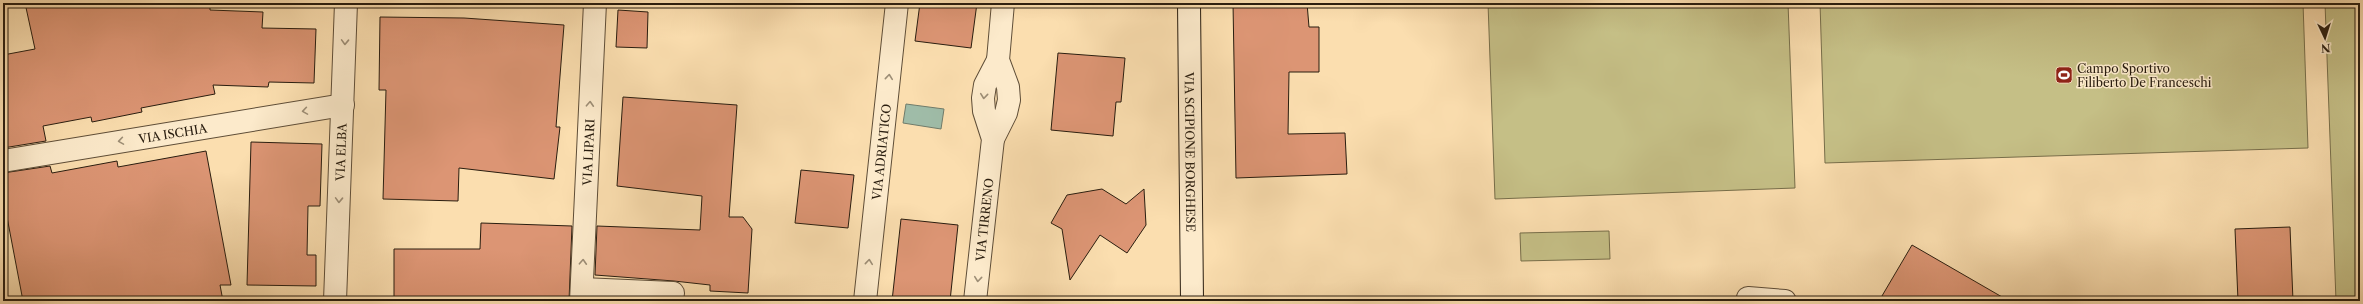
<svg xmlns="http://www.w3.org/2000/svg" width="2363" height="304" font-family="'Libre Caslon Text',serif">
<rect width="100%" height="100%" fill="#fbdeaf"/>
<filter id="stains"><feTurbulence type="fractalNoise" baseFrequency=".005" numOctaves="4"/><feColorMatrix values="0 0 0 0 .2 0 0 0 0 .09 0 0 0 0 .02 0 0 0 .5 -.17"/></filter>
<radialGradient id="worn" r=".72"><stop offset=".6" stop-color="#630" stop-opacity="0"/><stop offset="1" stop-color="#630" stop-opacity=".3"/></radialGradient>
<g fill="#c5bf86" stroke="#776e4a">
<polygon points="1488,3 1788,3 1795,188 1495,199"/>
<polygon points="1820,3 2303,3 2308,148 1825,163"/>
<polygon points="2325,3 2360,3 2360,301 2336,301"/>
<polygon points="1609,231 1610,259 1521,261 1520,233"/>
</g>
<polygon fill="#9fbca8" stroke="#707c6b" points="906,104 944,109 941,129 903,123"/>
<g fill="#dc9574" stroke="#291d0f">
<polygon points="25,3 210,3 210,10 263,12 262,28 316,29 314,83 269,82 268,87 213,85 215,94 141,108 142,112 92,122 91,117 43,126 46,141 3,148 3,55 35,49"/>
<polygon points="920,3 977,3 971,48 915,41"/>
<polygon points="1233,3 1307,3 1309,27 1319,27 1319,72 1289,72 1288,134 1345,133 1347,174 1236,178"/>
<polygon points="618,10 648,12 647,48 616,47"/>
<polygon points="380,17 464,18 564,25 556,127 560,127 554,179 459,168 458,201 383,199 386,90 379,90"/>
<polygon points="1058,53 1125,58 1121,102 1116,102 1113,136 1051,130"/>
<polygon points="623,97 737,105 729,217 743,217 752,229 748,293 710,291 710,285 674,281 595,275 597,226 700,230 702,196 617,186"/>
<polygon points="251,142 322,144 320,206 308,206 307,255 316,255 316,286 247,285"/>
<polygon points="206,151 231,285 220,285 223,301 23,301 3,196 3,173 50,166 52,173 117,161 118,167"/>
<polygon points="801,170 854,175 848,228 795,223"/>
<polygon points="1102,189 1126,204 1144,189 1146,225 1127,253 1100,235 1070,280 1062,229 1051,223 1067,195"/>
<polygon points="901,219 958,225 950,301 892,301"/>
<polygon points="481,223 572,226 569,301 394,301 394,249 480,249"/>
<polygon points="2290,227 2293,301 2238,301 2235,229"/>
<polygon points="1912,245 2009,301 1879,301"/>
</g>
<g fill="none" stroke-linecap="round" stroke-linejoin="round">
<defs>
<g id="street">
<polyline points="993,139 1006,113 1009,100 1008,87 998,60 1003,3"/>
<path id="s1" d="M3 161 343 105"/>
<polyline points="582,289 673,293"/>
<polyline points="1748,298 1785,301"/>
<path id="s2" d="M335 301 346 3"/>
<path id="s3" d="M581 301 595 3"/>
<path id="s4" d="M865 301 897 3"/>
<path id="s5" d="M975 301 993 139 984 111 983 98 985 85 998 60"/>
</g>
<g id="secondary">
<path id="s6" d="M1189 3 1192 301"/>
</g>
</defs>
<use href="#street" stroke="#5e4d37" stroke-width="24"/>
<use href="#secondary" stroke="#291d0f" stroke-width="24"/>
<use href="#street" stroke="#fceacb" stroke-width="22"/>
<use href="#secondary" stroke="#fceacb" stroke-width="22"/>
</g>
<defs><path id="oneway-chevron" d="M-2-3.5L2.5 0L-2 3.5" fill="none" stroke-width="1.6" stroke-linecap="round" stroke-linejoin="round"/></defs>
<g stroke="#9d8e76">
<use href="#oneway-chevron" transform="translate(345 42) rotate(92)"/>
<use href="#oneway-chevron" transform="translate(889 77) rotate(-84)"/>
<use href="#oneway-chevron" transform="translate(984 96) rotate(96)"/>
<use href="#oneway-chevron" transform="translate(590 104) rotate(-87)"/>
<use href="#oneway-chevron" transform="translate(305 111) rotate(171)"/>
<use href="#oneway-chevron" transform="translate(121 141) rotate(171)"/>
<use href="#oneway-chevron" transform="translate(339 200) rotate(92)"/>
<use href="#oneway-chevron" transform="translate(583 262) rotate(-87)"/>
<use href="#oneway-chevron" transform="translate(869 262) rotate(-84)"/>
<use href="#oneway-chevron" transform="translate(978 279) rotate(96)"/>
</g>
<defs>
<symbol id="stadium-square" viewBox="-11 -11 22 22"><rect x="-9" y="-9" width="18" height="18" rx="4" fill="#8f2418" stroke="#fceacb"/><path d="M0-5a6.5 5 0 1 0 0 10a6.5 5 0 1 0 0-10ZM-3.5-1.8h7v3.6h-7Z" fill="#fff"/></symbol>
</defs>
<g fill-rule="evenodd">
<use href="#stadium-square" x="2054" y="65" width="20" height="20"/>
</g>
<g text-anchor="middle" dominant-baseline="central" stroke-width="3" stroke-linejoin="round" paint-order="stroke">
<g font-size="12" fill="#291d0f" stroke="#fceacb" text-anchor="start">
<text x="2077" y="68">Campo Sportivo<tspan x="2077" dy="14">Filiberto De Franceschi</tspan></text>
</g>
<g font-size="12" fill="#291d0f" stroke="#fceacb">
<text stroke="none"><textPath href="#s1" startOffset="172">VIA ISCHIA</textPath></text>
<text stroke="none"><textPath href="#s2" startOffset="149">VIA ELBA</textPath></text>
<text stroke="none"><textPath href="#s3" startOffset="149">VIA LIPARI</textPath></text>
<text stroke="none"><textPath href="#s4" startOffset="150">VIA ADRIATICO</textPath></text>
<text stroke="none"><textPath href="#s6" startOffset="149">VIA SCIPIONE BORGHESE</textPath></text>
<text stroke="none"><textPath href="#s5" startOffset="82">VIA TIRRENO</textPath></text>
</g>
</g>
<rect width="2363" height="304" fill="none" stroke="#fbdeaf" stroke-width="16"/>
<rect x="4" y="4" width="2355" height="296" fill="none" stroke="#291d0f" stroke-width="2"/>
<rect x="8" y="8" width="2347" height="288" fill="none" stroke="#291d0f"/>
<g transform="translate(2325 38) rotate(176)" stroke="#fceacb" stroke-width="3" paint-order="stroke">
<path d="M0-3L7 15L0 10L-7 15Z" fill="#291d0f"/>
<text y="-6" font-size="11" font-weight="bold" text-anchor="middle" fill="#291d0f">N</text>
</g>
<rect width="100%" height="100%" filter="url(#stains)"/>
<rect width="100%" height="100%" fill="url(#worn)"/>
</svg>
